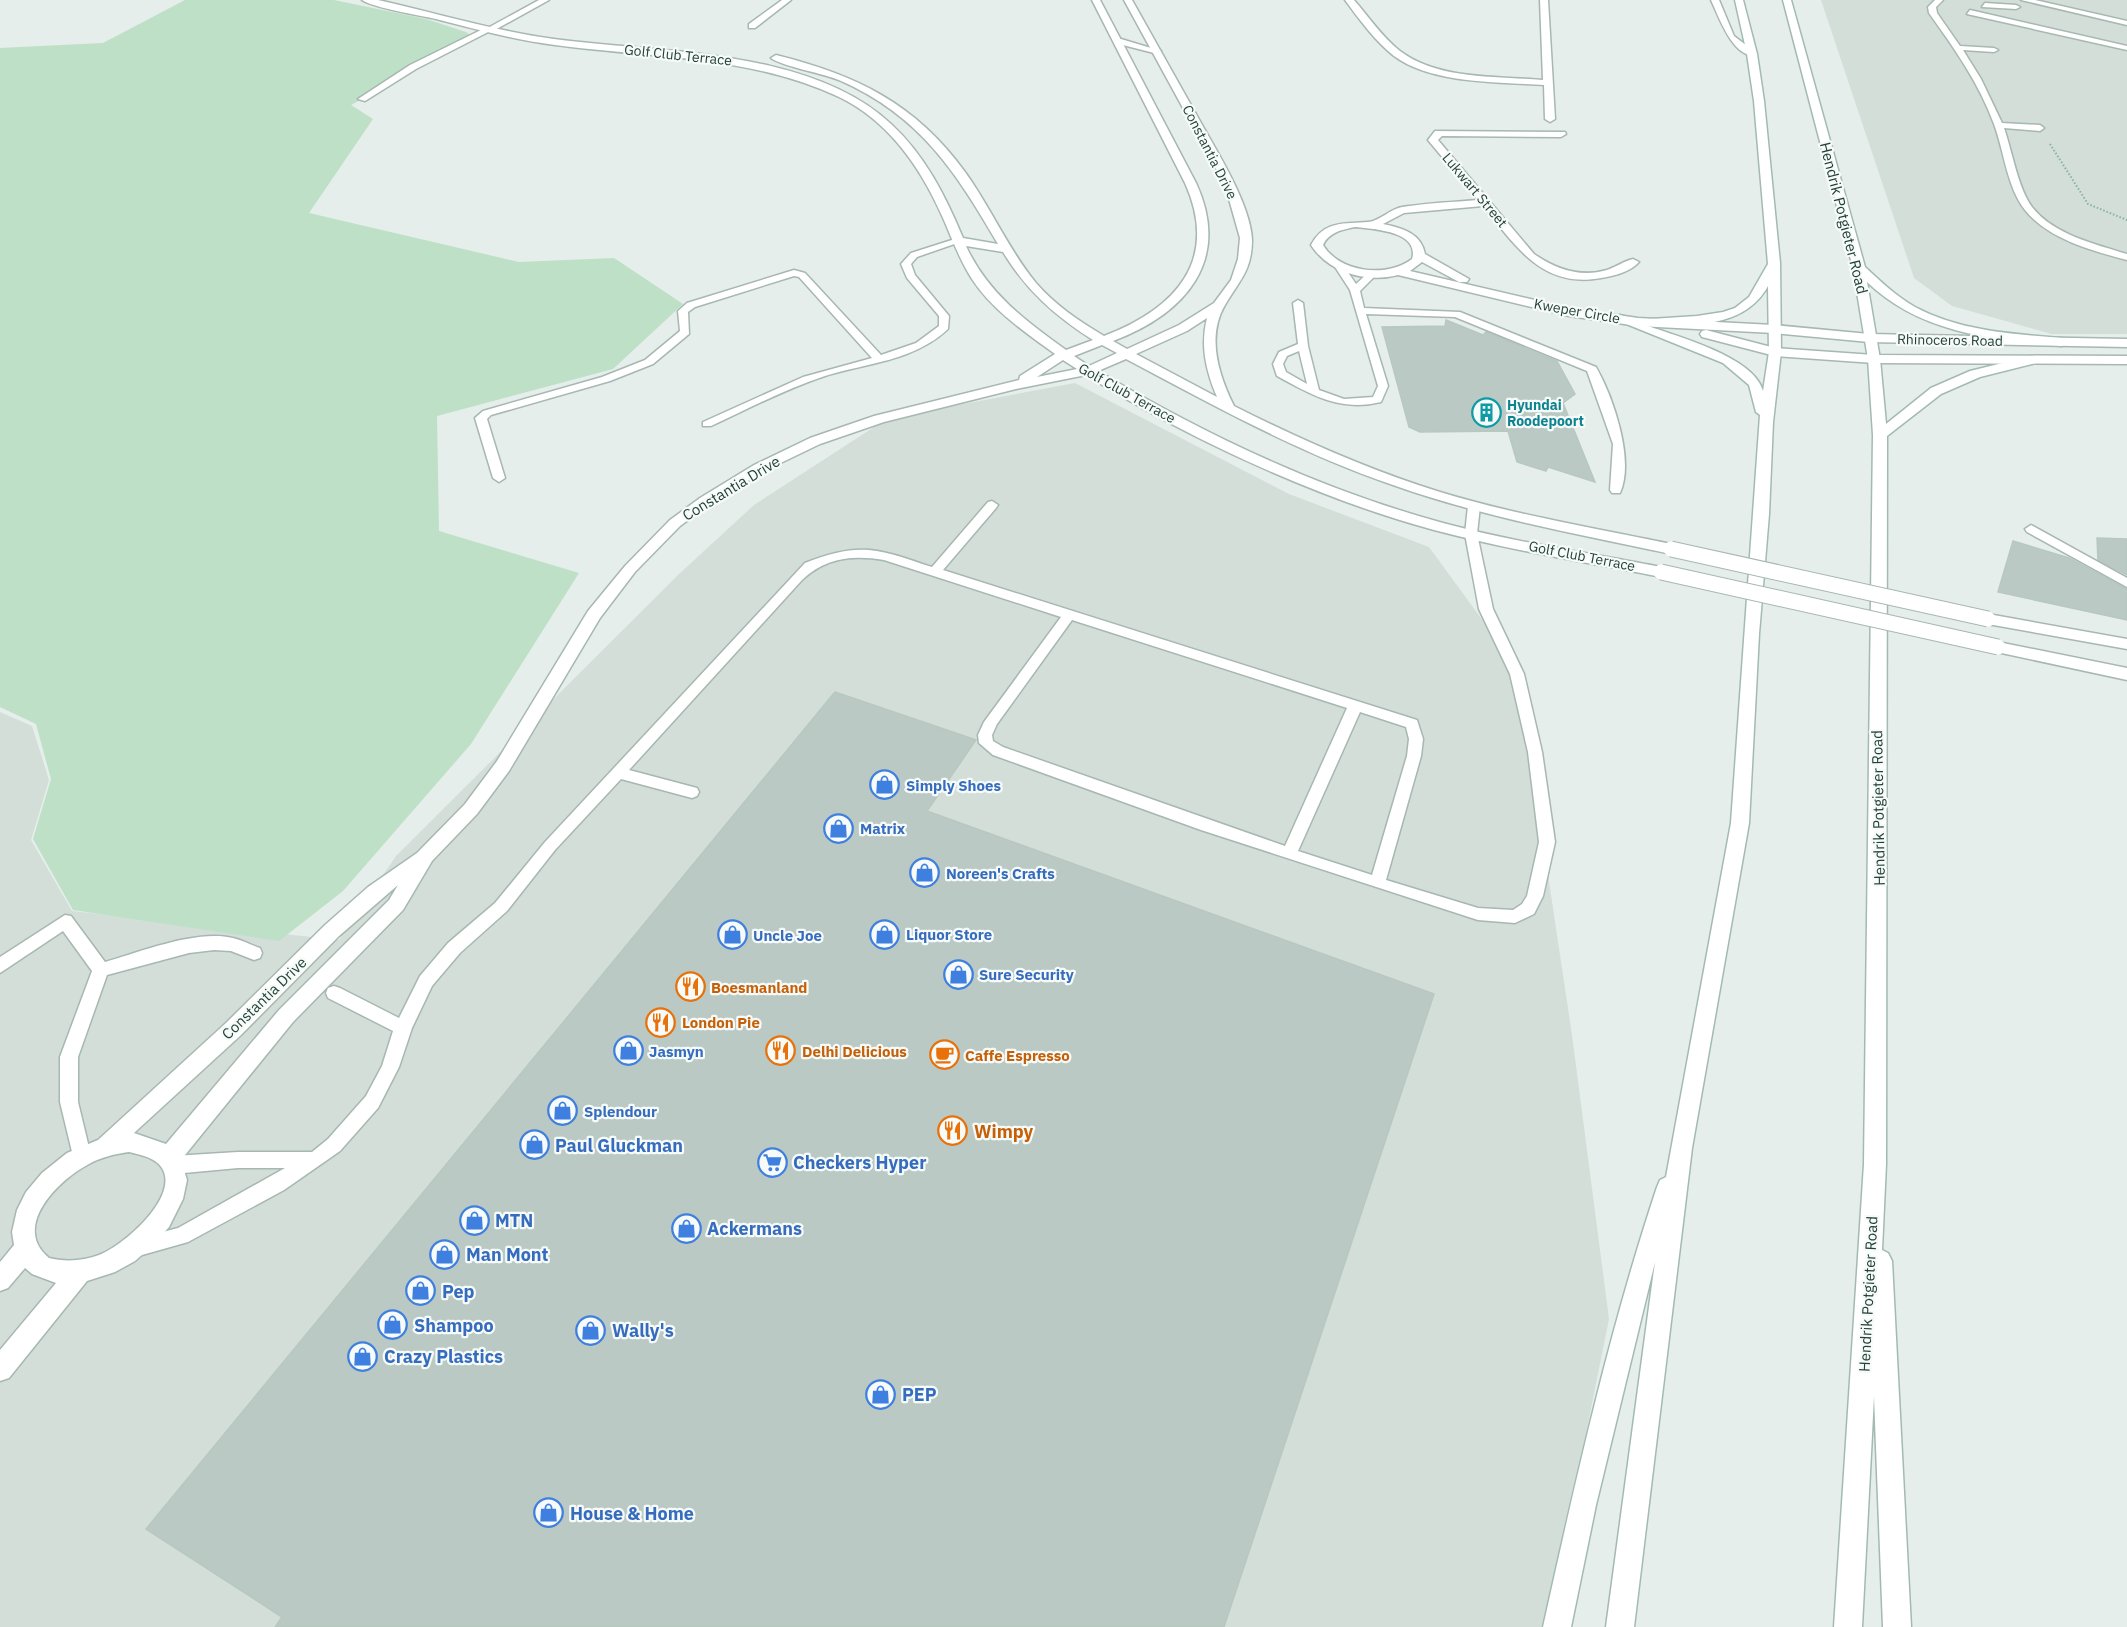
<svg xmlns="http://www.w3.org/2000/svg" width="2127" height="1627" font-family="'IBM Plex Sans',sans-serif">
<rect width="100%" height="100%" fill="#e5eeea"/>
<g fill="#d3ded9">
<polygon points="1821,0 2127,0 2127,334 2052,334 1952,306 1914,278"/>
<polygon points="1075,383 1289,494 1429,547 1521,673 1529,748 1572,1035 1609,1319 1547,1627 0,1627 0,712 32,726 49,780 31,840 72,911 339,940 396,856 678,575 754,505 888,418"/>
</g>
<polygon fill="#bde0c7" points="185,0 334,0 426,19 466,32 474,38 351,105 373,119 309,213 519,262 614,258 683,304 613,369 437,416 439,531 579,573 471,744 343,891 279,941 73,910 33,839 51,779 36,724 0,707 0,48 103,43"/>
<g fill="#bac9c3" stroke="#b7c8c1" stroke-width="1.5">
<polygon points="1446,320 1483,335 1486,332 1557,361 1575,394 1563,403 1595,482 1548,467 1546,471 1517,462 1508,431 1420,432 1409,427 1382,327 1445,326"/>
<polygon points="2097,538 2127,539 2127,575 2098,560"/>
<polygon points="2013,541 2069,558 2127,589 2127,620 1998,592"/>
<polygon points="835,692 976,740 927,811 1434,994 1224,1627 275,1627 282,1617 146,1529"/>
</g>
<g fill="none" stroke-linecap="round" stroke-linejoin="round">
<defs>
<g id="service">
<polygon points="782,0 791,0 755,28 749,28 749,24"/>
<path d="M1711 0H1719L1734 36 1755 52V56C1732 56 1719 17 1711 0Z"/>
<path d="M1935 0H1943L1936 7 1937 13 1960 46 1994 48 1998 50 1994 52 1963 50 1981 79 2002 123 2040 125 2044 128 2040 131 2004 128C2012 151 2018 188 2032 207 2054 235 2095 244 2127 254V260C2093 251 2048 239 2025 210 2007 187 2004 151 1994 124 1979 83 1954 48 1929 13L1928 7Z"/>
<polygon points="2021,0 2035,0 2127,21 2127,25"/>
<polygon points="1985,3 2016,5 2020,7 2016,9 1982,7"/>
<polygon points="1970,10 2127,46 2127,50 1967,14"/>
<polygon points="487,27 494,29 416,69 365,101 358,99 410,65"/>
<polygon points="1115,39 1121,39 1161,51 1154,53 1115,43"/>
<path d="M955 239 963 241 917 257 911 264 915 275 949 316 948 329C914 361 867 363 825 376 785 389 748 409 711 426H703V422L803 377 872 358 799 277 794 276 695 307 688 312 689 334 653 364 610 381 491 415 487 419 505 478 499 482 493 478 475 418 483 411 602 377 645 360 680 331 678 311 687 303 794 270 805 273 881 355 916 343 939 326V316L907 278 901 264 911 253Z"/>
<path d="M1340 264 1343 265 1356 284 1370 271 1378 273 1360 291 1364 308 1460 312 1596 367C1613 397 1635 460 1620 493H1612L1610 490 1613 444 1587 371 1455 317 1366 314 1388 386 1381 402C1340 412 1312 395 1277 376L1273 364 1279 352 1298 344 1293 303 1298 300 1303 303 1308 346 1319 390 1344 399 1373 397 1378 386 1350 290 1335 267ZM1299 351 1307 384 1286 372 1283 364 1287 356Z"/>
<path d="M992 501 998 505 996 508 943 570 1417 720 1423 739 1421 756 1386 880 1478 908 1513 910 1522 904 1527 896 1539 842 1528 752 1510 674 1479 609 1465 534 1468 506 1470 503H1478L1480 506 1477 534 1493 609 1524 674 1542 752 1555 842 1543 896 1534 914 1515 923 1478 920 1201 830 993 755 979 743 978 735 984 722 1061 617 884 560C853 555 826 557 802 580L629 770 697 788 699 792 697 796 692 798 621 779 555 850 507 911 460 953 432 986 412 1028 399 1067 378 1108 340 1151 284 1190 188 1242 135 1257 128 1255 125 1248 128 1241 178 1228 285 1168H238L173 1174 166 1171 164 1165 166 1159 173 1156 238 1152H312L328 1139 366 1096 382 1066 393 1031 328 998 326 993 328 988 334 986 340 988 399 1018 420 976 448 943 495 903 545 842 805 563C860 541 878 549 932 567L988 502ZM1072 620 1347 708 1285 846 1003 747 993 741 992 735 997 724ZM1360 712 1406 727 1409 739 1407 756 1372 875 1298 851Z"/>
<polygon points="2031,525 2127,578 2127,587 2027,532 2025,529"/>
<path d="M65 915 71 916 105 962C140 952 197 929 233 938 242 940 251 945 260 948L262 953 260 958 254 960 231 951 214 950 189 953 107 975 78 1057V1102L91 1156 88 1162 82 1164 76 1162 73 1156 60 1102V1057L92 971 63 931 0 973V957Z"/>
</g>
<g id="minor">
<polygon points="539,0 549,0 493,31 486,29"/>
<path d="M1345 0H1354C1369 17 1382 37 1400 51 1438 80 1498 76 1543 80L1540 0H1548L1555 119 1550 122 1545 119 1544 85C1498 82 1432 84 1394 56 1375 41 1359 19 1345 0Z"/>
<path d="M1435 131 1565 132 1566 134 1561 137 1442 136 1438 140 1534 254C1556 269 1580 278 1607 270 1616 267 1624 261 1633 259L1639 262C1630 272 1614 276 1601 278 1542 289 1516 246 1483 206L1404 213 1383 224C1402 228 1421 233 1425 254L1469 279 1467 282H1459L1422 262 1410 271 1569 308 1638 318 1774 325 1869 334 2127 339V347L1869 342 1774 333 1638 326 1569 316 1398 275C1366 283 1329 273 1311 245 1324 220 1345 224 1368 222 1380 221 1390 209 1402 207 1427 203 1453 202 1478 200L1428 140ZM1355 227C1373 229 1420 231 1412 259 1387 278 1340 273 1323 245 1329 232 1342 230 1355 227Z"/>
<polygon points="1706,330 1775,348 1874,355 2127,356 2127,364 1874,363 1775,356 1702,337 1700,334 1702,331"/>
</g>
<g id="tertiary">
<path d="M362 0H378C436 13 495 31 554 39 658 53 810 48 891 124 925 155 946 197 963 238L998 244C956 172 920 116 841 81 824 73 783 67 771 58L776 55C856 75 915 103 965 172 991 208 1008 249 1036 283 1055 305 1079 321 1104 336 1175 309 1220 261 1185 183L1092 0H1100L1196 183C1232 261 1185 314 1113 341L1127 349 1179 325 1214 303 1231 280 1238 259 1240 238 1225 185 1124 0H1132C1155 41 1178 82 1201 123 1218 153 1251 206 1252 240 1252 271 1239 281 1225 305 1206 337 1219 376 1234 406 1301 440 1369 470 1440 492 1516 515 1594 528 1671 544L1678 549 1671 554C1577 534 1483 517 1393 485 1299 453 1213 405 1126 359L1098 371C1205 435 1322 490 1443 523 1514 542 1588 553 1661 567L1669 572 1661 577C1585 562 1509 550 1434 530 1319 499 1187 438 1086 375L1016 389 884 422 820 444 764 471 710 504 680 526 635 572 600 618 509 771 477 814 432 861 403 910 293 1022 181 1160 187 1180 183 1199 169 1227 153 1245 135 1261 115 1272 87 1281 9 1378 0 1381V1350L56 1283 32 1274 25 1268 8 1288 0 1291V1262L14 1245 12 1232 17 1210 26 1192 42 1173 67 1153 98 1140 226 1023 325 925 368 887 417 853 465 804 497 761 588 611 625 566 670 520 700 498 754 465 810 438 874 416 1019 380 1020 376 1055 354C1026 333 992 310 972 279 959 259 952 238 943 218 921 168 889 121 839 97 749 55 651 58 555 45 515 40 475 29 436 19 418 15 374 8 362 0ZM966 246 1003 252C1026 290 1055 316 1093 340L1066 350C1025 321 987 292 966 246ZM1207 318C1200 346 1206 371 1217 397L1136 354 1187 331ZM1102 345 1117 353 1089 366 1074 356ZM1063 360 1077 369 1037 377ZM398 885 389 900 279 1010 166 1144 134 1133 241 1035 339 936ZM129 1152C140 1155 155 1157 162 1168 180 1197 123 1246 99 1255 84 1261 64 1262 49 1258 11 1227 58 1180 89 1164 101 1157 115 1154 129 1152Z"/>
<polygon points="1988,614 2127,639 2127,649 1982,623 1980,619"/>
<polygon points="1998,642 2127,668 2127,680 1992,651 1990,647 1992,643"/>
</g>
<g id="secondary">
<path d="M1735 0H1743L1757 54 1764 101 1780 263 1781 352 1773 422 1769 514 1759 634 1749 823 1692 1148 1634 1627H1606L1655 1262 1596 1505 1571 1627H1543C1576 1479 1609 1331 1657 1187L1660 1180 1666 1177 1731 823 1760 415 1756 412 1749 385 1723 363 1614 319 1620 315 1635 320 1697 316 1723 312 1735 308 1749 297 1768 264 1754 101 1747 54ZM1768 286 1769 352 1763 391C1754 357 1679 337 1648 326 1692 325 1744 329 1768 286Z"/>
<path d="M1783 0H1791L1865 267C1880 281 1896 296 1915 307 1960 331 2012 334 2062 338L2068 342 2062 346C1992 339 1921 334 1867 282L1880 359 1886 424 1931 388 1970 371 2031 356 2037 360 2036 363 1980 377 1941 394 1887 436 1886 1164 1882 1250 1888 1253 1892 1261 1911 1627H1883L1874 1396 1862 1627H1834L1864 1164 1873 435 1868 359 1853 268Z"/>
</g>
</defs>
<use href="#service" stroke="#a7b7b1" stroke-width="3"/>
<use href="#minor" stroke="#a7b7b1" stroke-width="3"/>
<use href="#tertiary" stroke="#a7b7b1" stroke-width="3"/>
<use href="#secondary" stroke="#a3bab2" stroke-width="3"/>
<polyline stroke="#84b3a5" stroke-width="2" stroke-dasharray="1.5 2" stroke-linecap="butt" points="2050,144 2088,204 2127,220"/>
<use href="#service" fill="#fff" fill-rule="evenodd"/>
<use href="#minor" fill="#fff" fill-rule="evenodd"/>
<use href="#tertiary" fill="#fff" fill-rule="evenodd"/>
<use href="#secondary" fill="#fff" fill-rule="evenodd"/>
<defs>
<g id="tertiary-bridge">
<polyline points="1671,549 1988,619"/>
<polyline points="1661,572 1998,647"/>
</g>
</defs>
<use href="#tertiary-bridge" stroke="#a7b7b1" stroke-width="17" stroke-linecap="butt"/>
<use href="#tertiary-bridge" stroke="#fff" stroke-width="15"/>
</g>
<defs>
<symbol id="building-ring" viewBox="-11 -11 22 22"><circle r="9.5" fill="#f6faf8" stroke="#0f9aa8" stroke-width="1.5"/><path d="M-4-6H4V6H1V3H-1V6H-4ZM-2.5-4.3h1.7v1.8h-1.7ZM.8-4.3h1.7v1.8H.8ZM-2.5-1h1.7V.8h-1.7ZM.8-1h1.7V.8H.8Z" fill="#0f9aa8"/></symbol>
<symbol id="shop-ring" viewBox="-11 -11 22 22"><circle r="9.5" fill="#f6faf8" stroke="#3f7fe0" stroke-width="1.5"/><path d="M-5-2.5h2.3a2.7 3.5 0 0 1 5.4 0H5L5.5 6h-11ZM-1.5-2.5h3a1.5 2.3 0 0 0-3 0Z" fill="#3f7fe0"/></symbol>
<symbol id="restaurant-ring" viewBox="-11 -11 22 22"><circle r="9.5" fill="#f6faf8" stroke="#e8710a" stroke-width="1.5"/><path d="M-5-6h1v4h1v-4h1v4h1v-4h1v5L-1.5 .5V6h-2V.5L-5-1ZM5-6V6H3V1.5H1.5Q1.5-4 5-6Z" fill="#e8710a"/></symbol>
<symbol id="cafe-ring" viewBox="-11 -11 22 22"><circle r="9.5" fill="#f6faf8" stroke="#e8710a" stroke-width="1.5"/><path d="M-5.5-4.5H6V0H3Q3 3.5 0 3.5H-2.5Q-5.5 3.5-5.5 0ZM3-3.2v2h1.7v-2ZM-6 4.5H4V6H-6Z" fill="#e8710a"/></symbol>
<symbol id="supermarket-ring" viewBox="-11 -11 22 22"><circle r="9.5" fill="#f6faf8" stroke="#3f7fe0" stroke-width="1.5"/><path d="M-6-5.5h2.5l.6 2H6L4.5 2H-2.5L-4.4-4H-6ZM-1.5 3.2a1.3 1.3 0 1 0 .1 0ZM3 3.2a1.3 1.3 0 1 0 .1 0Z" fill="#3f7fe0"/></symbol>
</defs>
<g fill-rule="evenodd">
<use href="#building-ring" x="1470" y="396" width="33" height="33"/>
<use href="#shop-ring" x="868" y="768" width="33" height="33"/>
<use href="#shop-ring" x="822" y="812" width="33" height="33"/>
<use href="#shop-ring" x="908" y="856" width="33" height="33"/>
<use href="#shop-ring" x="868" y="918" width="33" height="33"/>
<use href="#shop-ring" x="716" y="918" width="33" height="33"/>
<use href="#shop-ring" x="942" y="958" width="33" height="33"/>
<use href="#restaurant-ring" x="674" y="970" width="33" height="33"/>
<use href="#restaurant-ring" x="644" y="1006" width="33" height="33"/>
<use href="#shop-ring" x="612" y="1034" width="33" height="33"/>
<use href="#restaurant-ring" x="764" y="1034" width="33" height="33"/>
<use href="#cafe-ring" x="928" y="1038" width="33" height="33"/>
<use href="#shop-ring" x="546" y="1094" width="33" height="33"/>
<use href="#restaurant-ring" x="936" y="1114" width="33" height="33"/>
<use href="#shop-ring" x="518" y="1128" width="33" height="33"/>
<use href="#supermarket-ring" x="756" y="1146" width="33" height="33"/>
<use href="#shop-ring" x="458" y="1204" width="33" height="33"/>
<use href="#shop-ring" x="670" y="1212" width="33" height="33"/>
<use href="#shop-ring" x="428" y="1238" width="33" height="33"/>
<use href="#shop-ring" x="404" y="1274" width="33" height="33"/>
<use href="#shop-ring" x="376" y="1308" width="33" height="33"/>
<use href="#shop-ring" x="574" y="1314" width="33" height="33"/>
<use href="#shop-ring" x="346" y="1340" width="33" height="33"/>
<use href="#shop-ring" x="864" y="1378" width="33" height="33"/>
<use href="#shop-ring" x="532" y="1496" width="33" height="33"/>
</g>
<g text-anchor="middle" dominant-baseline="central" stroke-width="4.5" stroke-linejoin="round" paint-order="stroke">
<g font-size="14" fill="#234139" stroke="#f6faf8">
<text transform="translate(678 55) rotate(6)">Golf Club Terrace</text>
<text transform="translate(1210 152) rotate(63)">Constantia Drive</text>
<text transform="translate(1475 190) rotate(50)">Lukwart Street</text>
<text transform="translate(1577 311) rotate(10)">Kweper Circle</text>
<text transform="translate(1950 340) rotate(1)">Rhinoceros Road</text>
<text transform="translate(1127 393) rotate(29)">Golf Club Terrace</text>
<text transform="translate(1582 556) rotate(11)">Golf Club Terrace</text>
</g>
<g font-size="14" font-weight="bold" fill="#0d838f" stroke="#f6faf8" text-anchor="start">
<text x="1507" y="405">Hyundai<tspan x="1507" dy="16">Roodepoort</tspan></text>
</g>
<g font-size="15" fill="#234139" stroke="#f6faf8">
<text transform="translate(1844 218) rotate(76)">Hendrik Potgieter Road</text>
<text transform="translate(731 488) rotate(-31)">Constantia Drive</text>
<text transform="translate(1878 808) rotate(-91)">Hendrik Potgieter Road</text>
<text transform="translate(264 998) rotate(-44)">Constantia Drive</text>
<text transform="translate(1868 1294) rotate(-87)">Hendrik Potgieter Road</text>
</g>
<g font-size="15" font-weight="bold" fill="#366cbe" stroke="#f6faf8" text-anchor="start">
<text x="906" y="785">Simply Shoes</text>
<text x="860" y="828">Matrix</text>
<text x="946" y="873">Noreen's Crafts</text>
<text x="906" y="934">Liquor Store</text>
<text x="753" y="935">Uncle Joe</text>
<text x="979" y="974">Sure Security</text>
<text x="649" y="1051">Jasmyn</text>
<text x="584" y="1111">Splendour</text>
</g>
<g font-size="15" font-weight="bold" fill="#c56008" stroke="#f6faf8" text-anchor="start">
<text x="711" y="987">Boesmanland</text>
<text x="682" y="1022">London Pie</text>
<text x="802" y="1051">Delhi Delicious</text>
<text x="965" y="1055">Caffe Espresso</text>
</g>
<g font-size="18" font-weight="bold" fill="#c56008" stroke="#f6faf8" text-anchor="start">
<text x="974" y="1131">Wimpy</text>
</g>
<g font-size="18" font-weight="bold" fill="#366cbe" stroke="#f6faf8" text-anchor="start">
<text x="555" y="1145">Paul Gluckman</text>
<text x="793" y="1162">Checkers Hyper</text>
<text x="495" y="1220">MTN</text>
<text x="707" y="1228">Ackermans</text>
<text x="466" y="1254">Man Mont</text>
<text x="442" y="1291">Pep</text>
<text x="414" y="1325">Shampoo</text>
<text x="612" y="1330">Wally's</text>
<text x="384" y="1356">Crazy Plastics</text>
<text x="902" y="1394">PEP</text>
<text x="570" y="1513">House &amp; Home</text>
</g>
</g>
</svg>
